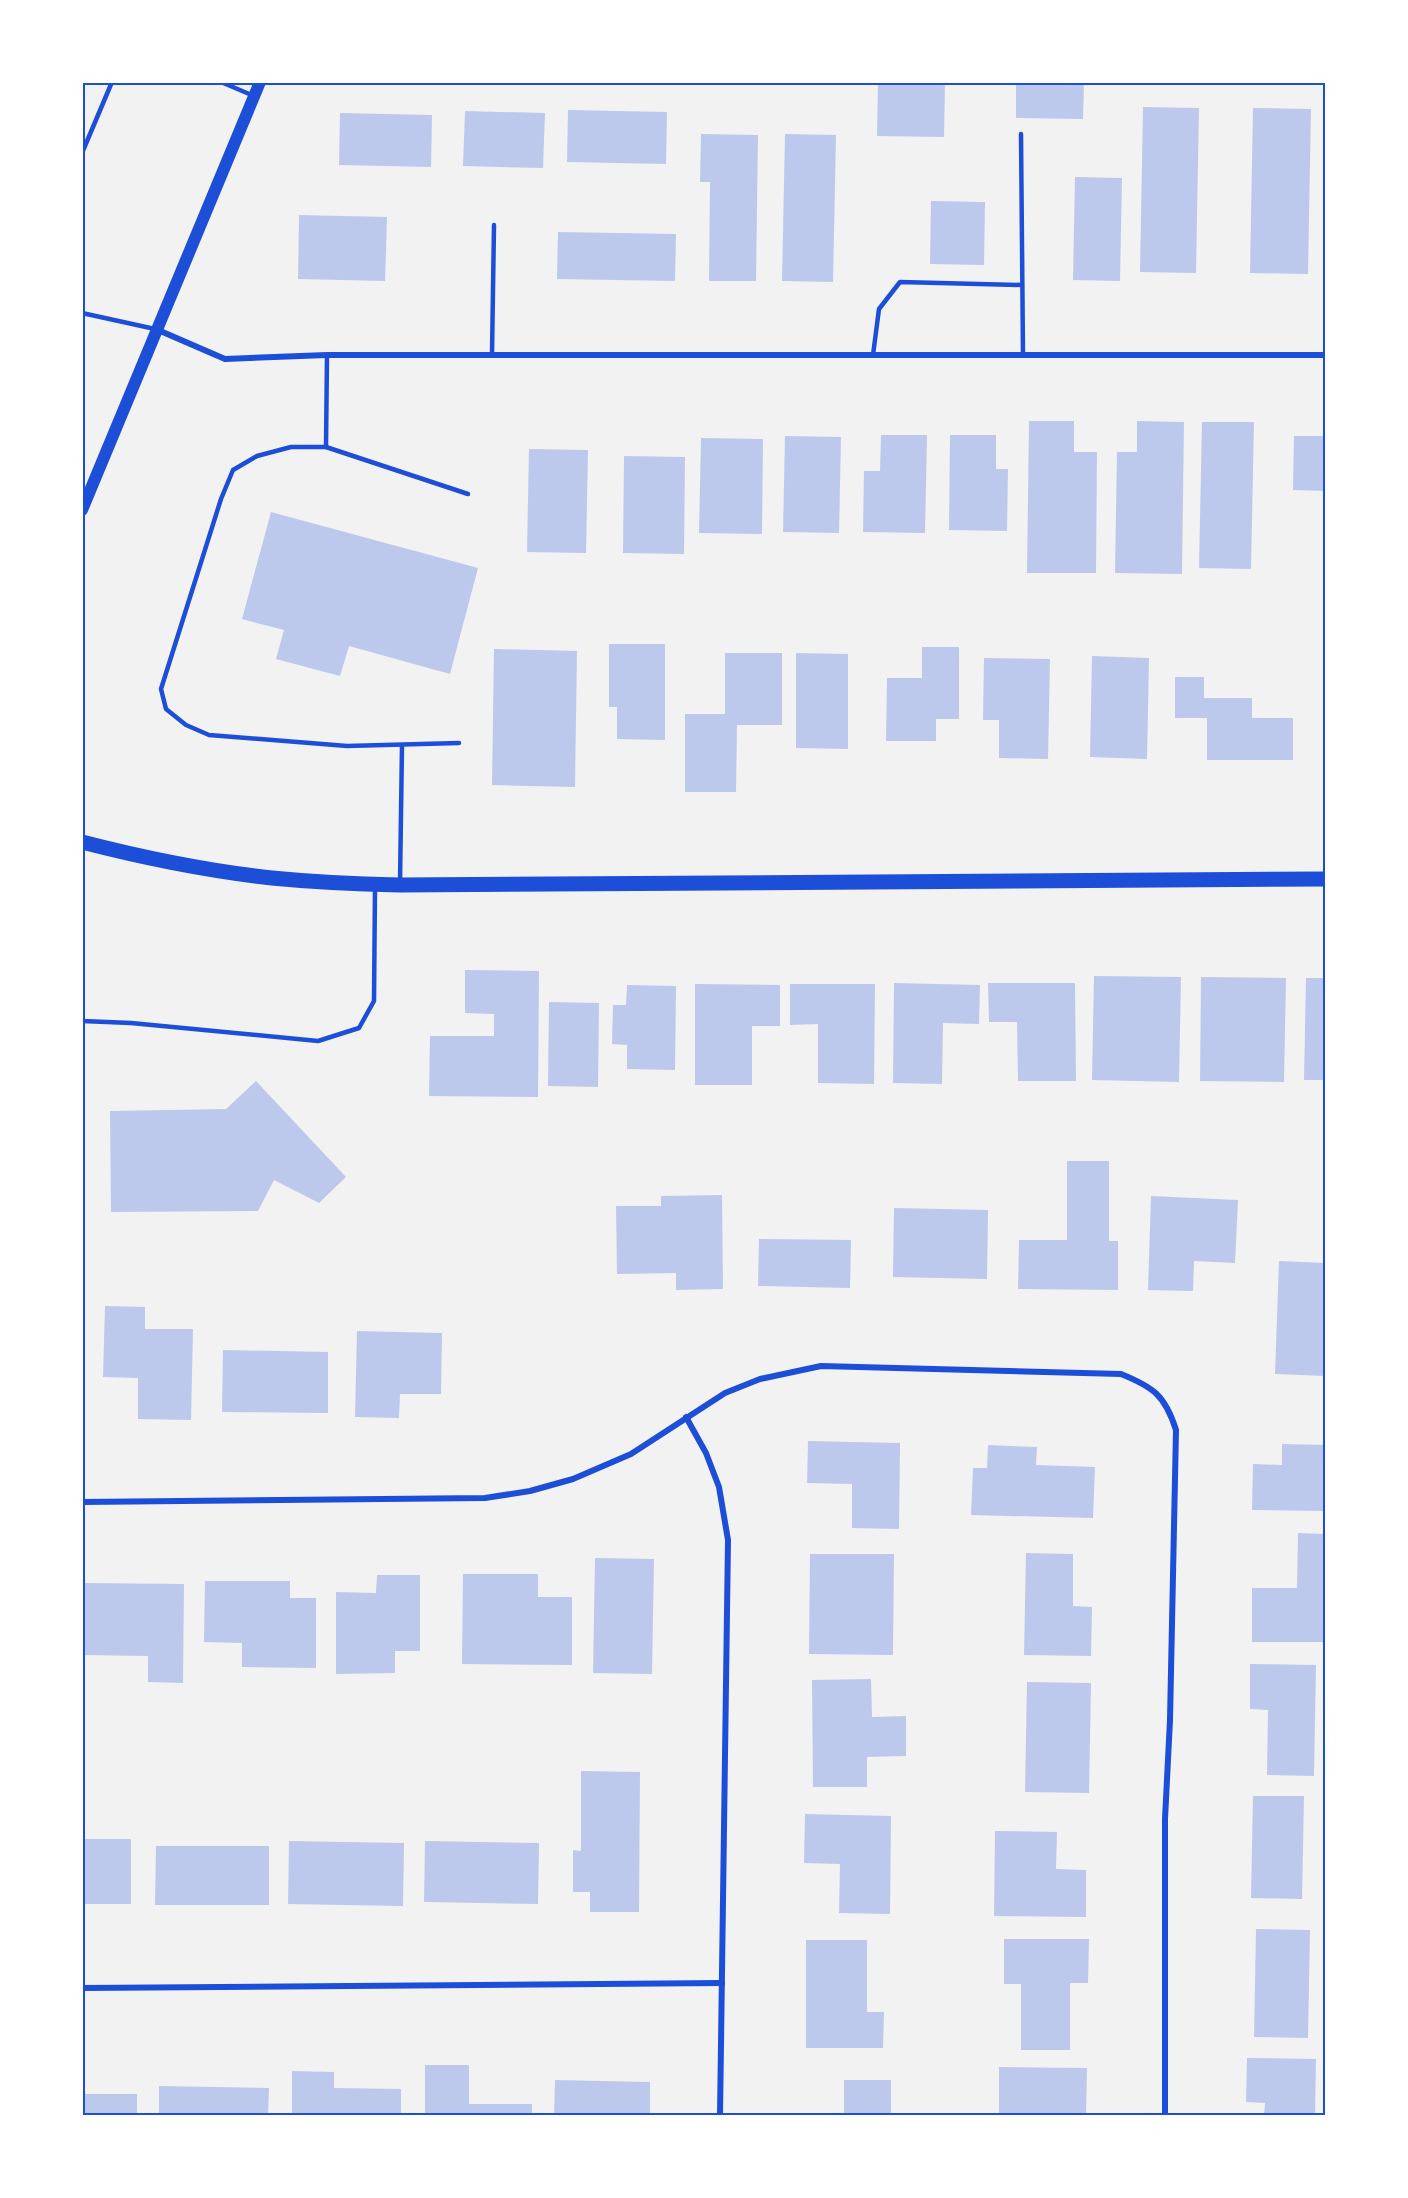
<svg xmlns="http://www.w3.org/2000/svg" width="1408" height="2198" font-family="Quicksand,sans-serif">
<rect width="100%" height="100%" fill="#f2f2f2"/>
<g fill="#bdc9ec">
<polygon points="878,82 945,82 944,137 877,136"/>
<polygon points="1016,82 1084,82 1083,119 1016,118"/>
<polygon points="1143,107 1199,108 1196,273 1140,272"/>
<polygon points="1253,108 1311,109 1308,274 1250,273"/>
<polygon points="568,110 667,112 666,164 567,162"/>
<polygon points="465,111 545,113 543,168 463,166"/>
<polygon points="340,113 432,115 431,167 339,165"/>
<polygon points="701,134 758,135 756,281 709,281 710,182 700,182"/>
<polygon points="785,134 836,135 833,282 782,281"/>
<polygon points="1075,177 1122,178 1120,281 1073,280"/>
<polygon points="931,201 985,202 984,265 930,264"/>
<polygon points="299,215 387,217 385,281 298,279"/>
<polygon points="558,232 676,234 675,281 557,279"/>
<polygon points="1029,421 1074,421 1074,452 1097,452 1096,573 1027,573"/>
<polygon points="1137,421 1184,422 1182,574 1115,573 1117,452 1137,452"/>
<polygon points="1202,422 1254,422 1251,569 1199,568"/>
<polygon points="881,435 927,435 925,533 863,532 864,471 880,471"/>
<polygon points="950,435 996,435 996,469 1008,469 1007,531 949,530"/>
<polygon points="785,436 841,437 839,533 783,532"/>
<polygon points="1294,436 1326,436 1326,491 1293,490"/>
<polygon points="701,438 763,439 762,534 699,533"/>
<polygon points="529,449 588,450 586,553 527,552"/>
<polygon points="624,456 685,457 684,554 623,553"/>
<polygon points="271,512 478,568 450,674 349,646 340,676 276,659 284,630 242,619"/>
<polygon points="609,644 665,644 665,740 617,739 617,707 609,707"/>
<polygon points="922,647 959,647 959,719 936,719 936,741 886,741 887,678 922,678"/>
<polygon points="494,649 577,651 575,787 492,785"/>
<polygon points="725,653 782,653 782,725 737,725 736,792 685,792 685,714 725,714"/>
<polygon points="796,653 848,654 848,749 796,748"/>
<polygon points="1092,656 1149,658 1147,759 1090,757"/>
<polygon points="984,658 1050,659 1048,759 999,758 999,720 983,720"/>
<polygon points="1175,677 1204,677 1204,698 1252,698 1252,718 1293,718 1293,760 1207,760 1207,718 1175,718"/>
<polygon points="465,970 539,971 538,1097 429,1096 430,1036 494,1036 494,1014 465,1013"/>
<polygon points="1094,976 1181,977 1179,1082 1092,1080"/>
<polygon points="1201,977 1286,978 1284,1082 1200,1081"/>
<polygon points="1306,978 1326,978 1326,1080 1304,1080"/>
<polygon points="894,983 980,985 979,1024 943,1023 942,1084 893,1083"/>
<polygon points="988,983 1075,983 1076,1081 1018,1081 1017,1022 989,1022"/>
<polygon points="695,984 780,985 780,1026 752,1026 752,1085 695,1085"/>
<polygon points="790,984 875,984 874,1084 818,1083 818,1024 790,1025"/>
<polygon points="627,985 676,986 675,1070 627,1069 627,1045 612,1044 613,1005 626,1005"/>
<polygon points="549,1002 599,1003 598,1087 548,1086"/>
<polygon points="256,1081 346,1177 319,1203 274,1180 258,1211 111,1212 110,1111 226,1109"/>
<polygon points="1067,1161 1109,1161 1109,1241 1118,1241 1118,1290 1018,1289 1019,1240 1067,1240"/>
<polygon points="722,1195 723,1289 676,1290 676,1273 617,1274 616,1206 661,1206 661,1196"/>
<polygon points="1151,1196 1238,1200 1235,1263 1194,1261 1193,1291 1148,1290"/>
<polygon points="894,1208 988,1210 987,1279 893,1277"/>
<polygon points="759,1239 851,1240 850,1288 758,1286"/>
<polygon points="1279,1261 1326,1263 1326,1376 1275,1374"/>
<polygon points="105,1306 145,1307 145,1329 193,1329 191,1420 138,1419 138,1378 103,1377"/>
<polygon points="357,1331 442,1333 441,1394 400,1394 399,1418 355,1417"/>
<polygon points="223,1350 328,1352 328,1413 222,1412"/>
<polygon points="808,1441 900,1443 899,1529 852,1528 852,1484 807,1483"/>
<polygon points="1282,1444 1326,1445 1326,1511 1252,1510 1253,1464 1282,1465"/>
<polygon points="988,1445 1037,1447 1036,1465 1095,1467 1093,1518 971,1515 973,1468 987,1468"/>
<polygon points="1298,1533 1326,1534 1326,1642 1252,1642 1252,1588 1297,1588"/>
<polygon points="1026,1553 1073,1554 1073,1606 1092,1607 1091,1656 1024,1655"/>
<polygon points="810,1554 894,1554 893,1655 809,1654"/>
<polygon points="595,1558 654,1559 652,1674 593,1673"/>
<polygon points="463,1574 538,1574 538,1597 572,1597 572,1665 462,1664"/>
<polygon points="377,1575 420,1575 420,1651 395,1651 395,1673 336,1674 336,1592 376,1593"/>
<polygon points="205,1581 290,1581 290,1598 316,1598 316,1668 242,1667 242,1643 204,1642"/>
<polygon points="82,1583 184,1584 183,1683 148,1682 148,1656 82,1655"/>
<polygon points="1250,1664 1316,1665 1314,1776 1267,1775 1268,1710 1250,1709"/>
<polygon points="871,1679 872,1717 906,1716 906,1756 867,1757 867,1787 813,1787 812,1680"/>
<polygon points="1027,1682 1091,1683 1089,1793 1025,1792"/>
<polygon points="581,1771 640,1772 639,1912 590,1912 590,1892 573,1892 573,1850 581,1851"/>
<polygon points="1253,1796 1304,1796 1302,1899 1251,1898"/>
<polygon points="805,1814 891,1816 890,1914 839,1913 840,1864 804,1863"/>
<polygon points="995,1831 1057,1832 1056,1869 1086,1870 1086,1917 994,1916"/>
<rect x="82" y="1839" width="49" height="65"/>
<polygon points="289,1841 404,1843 403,1906 288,1904"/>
<polygon points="425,1841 539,1843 538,1904 424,1902"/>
<polygon points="156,1846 269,1846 269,1905 155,1905"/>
<polygon points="1256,1929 1310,1930 1308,2038 1254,2037"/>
<polygon points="1004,1939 1089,1939 1088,1983 1070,1983 1070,2050 1021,2050 1021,1984 1004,1984"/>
<polygon points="806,1940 867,1940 867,2012 884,2012 883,2048 806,2048"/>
<polygon points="1247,2058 1316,2059 1315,2116 1264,2116 1265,2103 1246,2102"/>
<polygon points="425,2065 469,2065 469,2104 532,2104 532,2116 425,2116"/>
<polygon points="999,2067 1087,2068 1086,2115 999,2116"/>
<polygon points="292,2071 334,2072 334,2088 401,2089 401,2116 292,2116"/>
<polygon points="555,2080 650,2082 650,2116 554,2116"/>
<rect x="844" y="2080" width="47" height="36"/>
<polygon points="159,2086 269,2088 268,2116 159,2116"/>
<rect x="82" y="2094" width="55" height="22"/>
</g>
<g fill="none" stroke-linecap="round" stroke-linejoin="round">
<g stroke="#1d4ed8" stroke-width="4.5">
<polyline points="221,82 254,96"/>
<polyline points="1021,134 1023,355"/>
<polyline points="82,153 112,82"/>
<polyline points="82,313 155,329"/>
<polyline points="327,355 326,447 291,447 257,456 233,470 221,499 161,689 166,709 186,725 209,735 347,746 459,743"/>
<polyline points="492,355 494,225"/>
<polyline points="873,355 879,309 900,282 1022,285"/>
<polyline points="326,447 468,494"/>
<polyline points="400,883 402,745"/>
<polyline points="82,1021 131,1023 318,1041 359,1028 374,1001 375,887"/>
</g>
<g stroke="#1d4ed8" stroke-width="6">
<polyline points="158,330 225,359 327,355 1326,355"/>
<polyline points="686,1417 706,1453 719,1487 728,1540 720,2116"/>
<path d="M82 1502 485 1498 530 1491 573 1479 631 1454 725 1393 760 1379 821 1366 1121 1374C1153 1387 1165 1395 1176 1430L1170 1720 1165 1819V2116"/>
<polyline points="82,1988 722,1983"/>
</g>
<polyline stroke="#1d4ed8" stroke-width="12" points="82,510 260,82"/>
<path stroke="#1d4ed8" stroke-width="15" d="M82 842C144 858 208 871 272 878 314 882 357 884 400 885L1326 879"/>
</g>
<rect width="1408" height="2198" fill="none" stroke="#ffffff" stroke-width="168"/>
<rect x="84" y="84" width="1240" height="2030" fill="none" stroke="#1d4ed8" stroke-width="2"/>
</svg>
